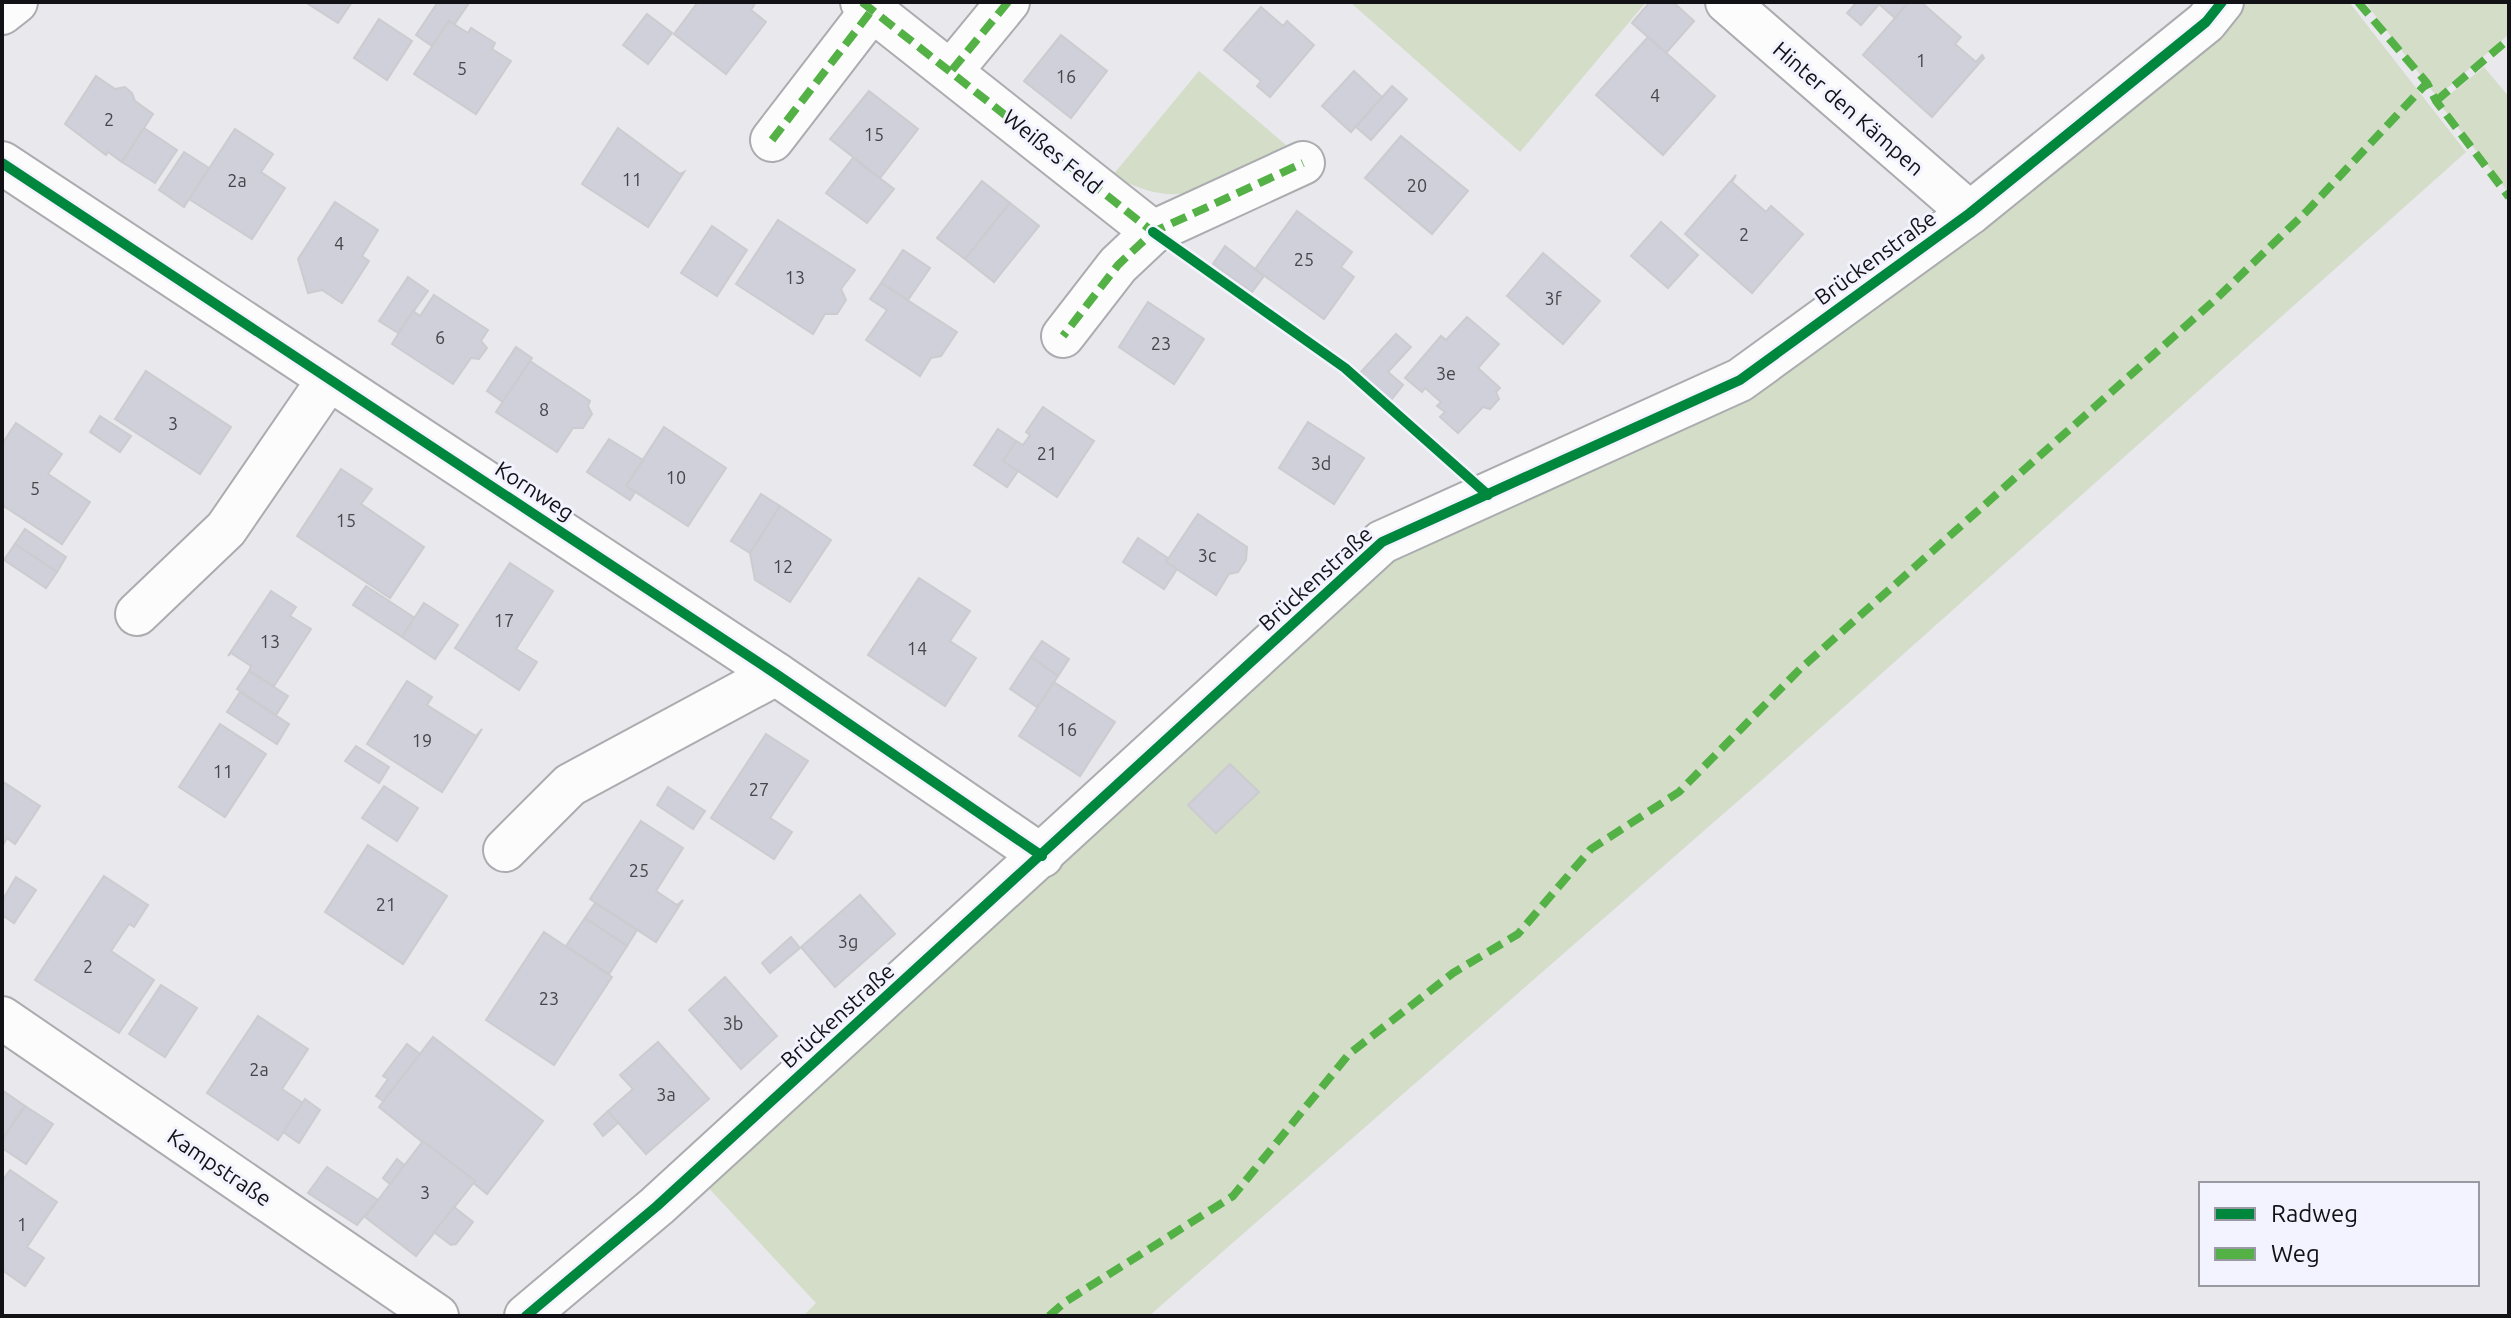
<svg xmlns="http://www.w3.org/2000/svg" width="2511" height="1318" font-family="Ubuntu,sans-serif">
<rect width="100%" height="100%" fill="#e8e8ed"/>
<g fill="#d3ddc7">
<polygon points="1350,2 1646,2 1520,152"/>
<polygon points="2230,2 2349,2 2466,152 1770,773 1149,1316 803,1316 816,1303 703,1182 1384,551 1747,389"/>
<polygon points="2365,2 2509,2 2509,34 2437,97"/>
<polygon points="2484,67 2509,97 2509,193 2439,103"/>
<path d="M1199 71 1286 145C1219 180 1187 218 1113 175Z"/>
</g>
<g fill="#cfd0da" stroke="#ccccd0" stroke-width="2">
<polygon points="305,2 352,2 338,23"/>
<polygon points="438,2 469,3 454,25 449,21 432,46 416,35"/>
<polygon points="698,2 756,2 751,10 766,22 726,74 674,34"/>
<polygon points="1650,2 1673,2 1694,21 1666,53 1632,23"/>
<polygon points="1857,2 1881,2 1861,25 1847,13"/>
<polygon points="1881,2 1909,2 1895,18 1879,4"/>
<polygon points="1909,2 1921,2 1961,37 1955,44 1976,62 1982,55 1984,58 1932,117 1863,55"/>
<polygon points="1261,7 1283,26 1287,21 1314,45 1270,97 1257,86 1261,81 1224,50"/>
<polygon points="647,14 672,33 648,64 623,45"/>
<polygon points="379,19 412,41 387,80 354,58"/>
<polygon points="449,21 468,33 471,28 495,43 492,49 511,61 476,114 414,74"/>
<polygon points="1061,35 1107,71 1071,118 1024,81"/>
<polygon points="1648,37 1715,96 1663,155 1596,95"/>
<polygon points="1354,71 1382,97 1351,132 1322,106"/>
<polygon points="96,76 115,89 125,87 132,93 135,101 153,114 122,162 108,152 106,155 65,124"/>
<polygon points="1392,86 1407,99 1371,140 1356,127"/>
<polygon points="869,91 918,129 880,178 830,139"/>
<polygon points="144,128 177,150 155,183 122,162"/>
<polygon points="618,128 680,174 684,172 648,227 582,184"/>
<polygon points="235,129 273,154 261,172 285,188 252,239 189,199"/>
<polygon points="1401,136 1468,191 1432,234 1365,178"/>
<polygon points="184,152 209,168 184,207 159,190"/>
<polygon points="853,158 894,189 867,223 826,193"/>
<polygon points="1736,175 1732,182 1766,212 1771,206 1803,234 1752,293 1685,234"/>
<polygon points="982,181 1010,203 965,259 937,238"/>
<polygon points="335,202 378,230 362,256 369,261 342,303 322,290 308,293 298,259"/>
<polygon points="1010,203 1039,226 994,282 965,259"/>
<polygon points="1297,211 1352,252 1341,267 1354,277 1324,319 1255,269"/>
<polygon points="778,220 855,270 841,289 846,300 837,314 825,314 813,334 736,284"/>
<polygon points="1661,222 1698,255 1668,288 1631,256"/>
<polygon points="712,226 747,250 717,296 681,273"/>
<polygon points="1225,246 1264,276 1252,292 1213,264"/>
<polygon points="903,250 930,268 908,300 881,283"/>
<polygon points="1543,253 1600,301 1563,344 1507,296"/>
<polygon points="408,277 428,291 398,333 379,321"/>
<polygon points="881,283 957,332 941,356 931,358 920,376 866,340 887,310 870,299"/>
<polygon points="434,295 488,330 481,341 487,348 479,359 471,358 453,384 392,344 413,311 420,316"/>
<polygon points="1148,302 1204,339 1174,384 1119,347"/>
<polygon points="1467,317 1499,344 1478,368 1500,388 1496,392 1499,399 1490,409 1483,407 1458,433 1440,417 1445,412 1437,406 1441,402 1425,388 1422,392 1405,378 1441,336 1446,340"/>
<polygon points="1396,334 1411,347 1388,372 1403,385 1391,400 1360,373"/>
<polygon points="516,347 532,358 503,402 487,391"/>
<polygon points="530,361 590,401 588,406 592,414 583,428 573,428 557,452 496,412"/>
<polygon points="146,371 231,427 200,474 115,419"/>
<polygon points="1043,407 1094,441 1057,497 1003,461 1016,441 1023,445 1030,435 1026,432"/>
<polygon points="100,416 131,436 120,452 90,432"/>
<polygon points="1308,422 1364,458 1334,504 1279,468"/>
<polygon points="16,423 62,454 48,474 90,502 62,544 2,505 2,444"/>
<polygon points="664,427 726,468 688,526 626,486"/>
<polygon points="998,429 1016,441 1003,461 1018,471 1007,487 974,465"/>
<polygon points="609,439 643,460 626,486 635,492 630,500 587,472"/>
<polygon points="341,469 372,489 361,504 424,547 390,598 297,536"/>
<polygon points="761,494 780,506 750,553 731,541"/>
<polygon points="780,506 831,540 790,602 755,580 750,553"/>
<polygon points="1198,514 1247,547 1246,560 1238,572 1229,574 1216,595 1166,562"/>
<polygon points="25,529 66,557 57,572 15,544"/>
<polygon points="1138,538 1168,558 1166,562 1177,569 1164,589 1123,562"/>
<polygon points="15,544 57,572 46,588 4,560"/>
<polygon points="510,563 553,591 516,649 537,662 519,690 455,648"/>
<polygon points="919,578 970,611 950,641 976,658 945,706 868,655"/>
<polygon points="366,586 415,618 402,637 353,605"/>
<polygon points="271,591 296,607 290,616 311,629 274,686 249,671 251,666 231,653 228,656"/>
<polygon points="424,603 458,625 435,659 402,637"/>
<polygon points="1042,641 1069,659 1058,676 1031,657"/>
<polygon points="1031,657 1058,676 1037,707 1010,689"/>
<polygon points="249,671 288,696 276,715 237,689"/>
<polygon points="407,681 432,697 427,705 476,736 482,729 442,792 367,744"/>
<polygon points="1054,682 1115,722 1080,776 1019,736"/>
<polygon points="240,692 289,724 277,744 227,712"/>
<polygon points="220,724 266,754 225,817 179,787"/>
<polygon points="766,734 808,761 770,818 792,832 774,859 711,818"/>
<polygon points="356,746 389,767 379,783 345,761"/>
<polygon points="1230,764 1259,792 1216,833 1188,805"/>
<polygon points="2,781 40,806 15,844 7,838 2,847"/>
<polygon points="384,786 418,808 397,841 362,818"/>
<polygon points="668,787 705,811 693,829 657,805"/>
<polygon points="641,821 683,848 656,891 677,905 683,900 656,942 590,899"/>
<polygon points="368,845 447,896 403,964 325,912"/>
<polygon points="104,876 148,905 134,927 129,924 111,951 154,980 119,1033 35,980"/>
<polygon points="16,877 36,890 14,923 2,915 2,901"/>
<polygon points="860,895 895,934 835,987 801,947"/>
<polygon points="595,903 637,930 627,946 585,918"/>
<polygon points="585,918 627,946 609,974 566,946"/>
<polygon points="544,932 612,977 554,1065 486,1020"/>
<polygon points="791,937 800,948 770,973 762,963"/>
<polygon points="725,977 777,1036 741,1069 689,1010"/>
<polygon points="161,985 197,1008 165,1057 129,1034"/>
<polygon points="258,1016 308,1049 282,1089 303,1103 278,1140 207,1093"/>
<polygon points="433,1037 543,1121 487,1194 379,1107"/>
<polygon points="658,1042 709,1099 646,1154 608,1111 633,1089 620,1075"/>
<polygon points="407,1044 420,1054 383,1101 376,1096 388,1079 383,1076"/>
<polygon points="2,1090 25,1106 2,1140"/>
<polygon points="305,1099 320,1110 299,1143 283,1132"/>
<polygon points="25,1106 53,1124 26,1164 2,1148 2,1140"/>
<polygon points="608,1111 618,1123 603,1136 594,1124"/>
<polygon points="423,1141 475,1181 416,1256 365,1217"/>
<polygon points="397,1159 404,1165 390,1184 383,1178"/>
<polygon points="327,1167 378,1200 357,1225 308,1193"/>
<polygon points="10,1170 57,1202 27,1247 44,1258 25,1286 2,1270 2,1181"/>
<polygon points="454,1207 473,1222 456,1244 451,1245 434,1232"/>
</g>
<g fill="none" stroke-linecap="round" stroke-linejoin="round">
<defs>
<g id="street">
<polyline points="862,2 1153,232 1118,265 1063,336"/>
<polyline points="1727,2 1970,213"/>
<polyline points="2,13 16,2"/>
<polyline points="952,70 1008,2"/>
<polyline points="772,140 872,10"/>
<polyline points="2,163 776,674 1042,856"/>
<polyline points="1153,232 1303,163"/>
<polyline points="137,614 226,529 329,379"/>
<polyline points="505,850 570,785 776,674"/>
<polyline points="2,1018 437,1316"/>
<polyline points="526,1316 657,1206 1382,542 1740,380 1970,213 2206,22 2222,2"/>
</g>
</defs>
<use href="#street" stroke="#abacaf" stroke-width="46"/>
<use href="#street" stroke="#fcfcfc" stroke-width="42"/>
<g stroke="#54b145" stroke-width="8" stroke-dasharray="16 8" stroke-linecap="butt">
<polyline points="862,2 1153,232 1118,265 1063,336"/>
<polyline points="2358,2 2427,83 2436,101 2509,197"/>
<polyline points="952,70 1008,2"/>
<polyline points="2436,101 2509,39"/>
<polyline points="772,140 872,10"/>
<polyline points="1156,234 1153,232 1303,163"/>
<polyline points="1049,1316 1065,1302 1233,1196 1349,1054 1453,973 1518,934 1591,849 1679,792 1800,669 2216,299 2308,210 2427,83"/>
</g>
<defs>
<g id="cycleway">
<polyline points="2,163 776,674 1042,856"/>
<polyline points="1153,232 1345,368 1488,495"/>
<polyline points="526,1316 657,1206 1382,542 1740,380 1970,213 2206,22 2222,2"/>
</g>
</defs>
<use href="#cycleway" stroke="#f2f3fe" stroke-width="15"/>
<use href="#cycleway" stroke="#00873e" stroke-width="10"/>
</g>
<g text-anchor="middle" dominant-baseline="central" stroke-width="6" stroke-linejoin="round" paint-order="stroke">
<g font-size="18" fill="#45464b">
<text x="1921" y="60">1</text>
<text x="462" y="68">5</text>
<text x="1066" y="76">16</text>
<text x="1655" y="95">4</text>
<text x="109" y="119">2</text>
<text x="874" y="134">15</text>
<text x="632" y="179">11</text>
<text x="237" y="180">2a</text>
<text x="1417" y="185">20</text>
<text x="1744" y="234">2</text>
<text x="339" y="243">4</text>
<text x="1304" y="259">25</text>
<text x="795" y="277">13</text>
<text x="1553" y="298">3f</text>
<text x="440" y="337">6</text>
<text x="1161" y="343">23</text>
<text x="1446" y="373">3e</text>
<text x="544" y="409">8</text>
<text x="173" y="423">3</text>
<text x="1047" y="453">21</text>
<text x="1321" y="463">3d</text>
<text x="676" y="477">10</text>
<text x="35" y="488">5</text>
<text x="346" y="520">15</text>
<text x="1207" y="555">3c</text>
<text x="783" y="566">12</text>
<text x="504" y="620">17</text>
<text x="270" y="641">13</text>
<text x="917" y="648">14</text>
<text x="1067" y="729">16</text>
<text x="422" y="740">19</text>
<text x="223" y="771">11</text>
<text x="759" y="789">27</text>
<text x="639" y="870">25</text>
<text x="386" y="904">21</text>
<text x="848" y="941">3g</text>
<text x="88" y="966">2</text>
<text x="549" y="998">23</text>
<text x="733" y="1023">3b</text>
<text x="259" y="1069">2a</text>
<text x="666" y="1094">3a</text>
<text x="425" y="1192">3</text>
<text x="22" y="1224">1</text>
</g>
<g font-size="22" fill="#121216" stroke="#f2f3fe">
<text transform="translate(1849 108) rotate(41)">Hinter den Kämpen</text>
<text transform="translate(1053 151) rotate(39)">Weißes Feld</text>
<text transform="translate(1875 257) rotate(-36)">Brückenstraße</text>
<text transform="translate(535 490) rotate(33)">Kornweg</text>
<text transform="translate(1315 578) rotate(-42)">Brückenstraße</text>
<text transform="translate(837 1015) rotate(-42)">Brückenstraße</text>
<text transform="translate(220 1167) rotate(34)">Kampstraße</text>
</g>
</g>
<rect width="2511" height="1318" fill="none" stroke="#121216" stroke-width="8"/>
<rect x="2199" y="1182" width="280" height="104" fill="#f2f3fe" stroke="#9899a1" stroke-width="2"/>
<rect x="2215" y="1208" width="40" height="12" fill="#00873e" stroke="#9899a1" stroke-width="2"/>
<text x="2271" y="1222" font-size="24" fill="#121216">Radweg</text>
<rect x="2215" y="1248" width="40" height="12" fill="#54b145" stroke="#9899a1" stroke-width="2"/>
<text x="2271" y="1262" font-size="24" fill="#121216">Weg</text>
</svg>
